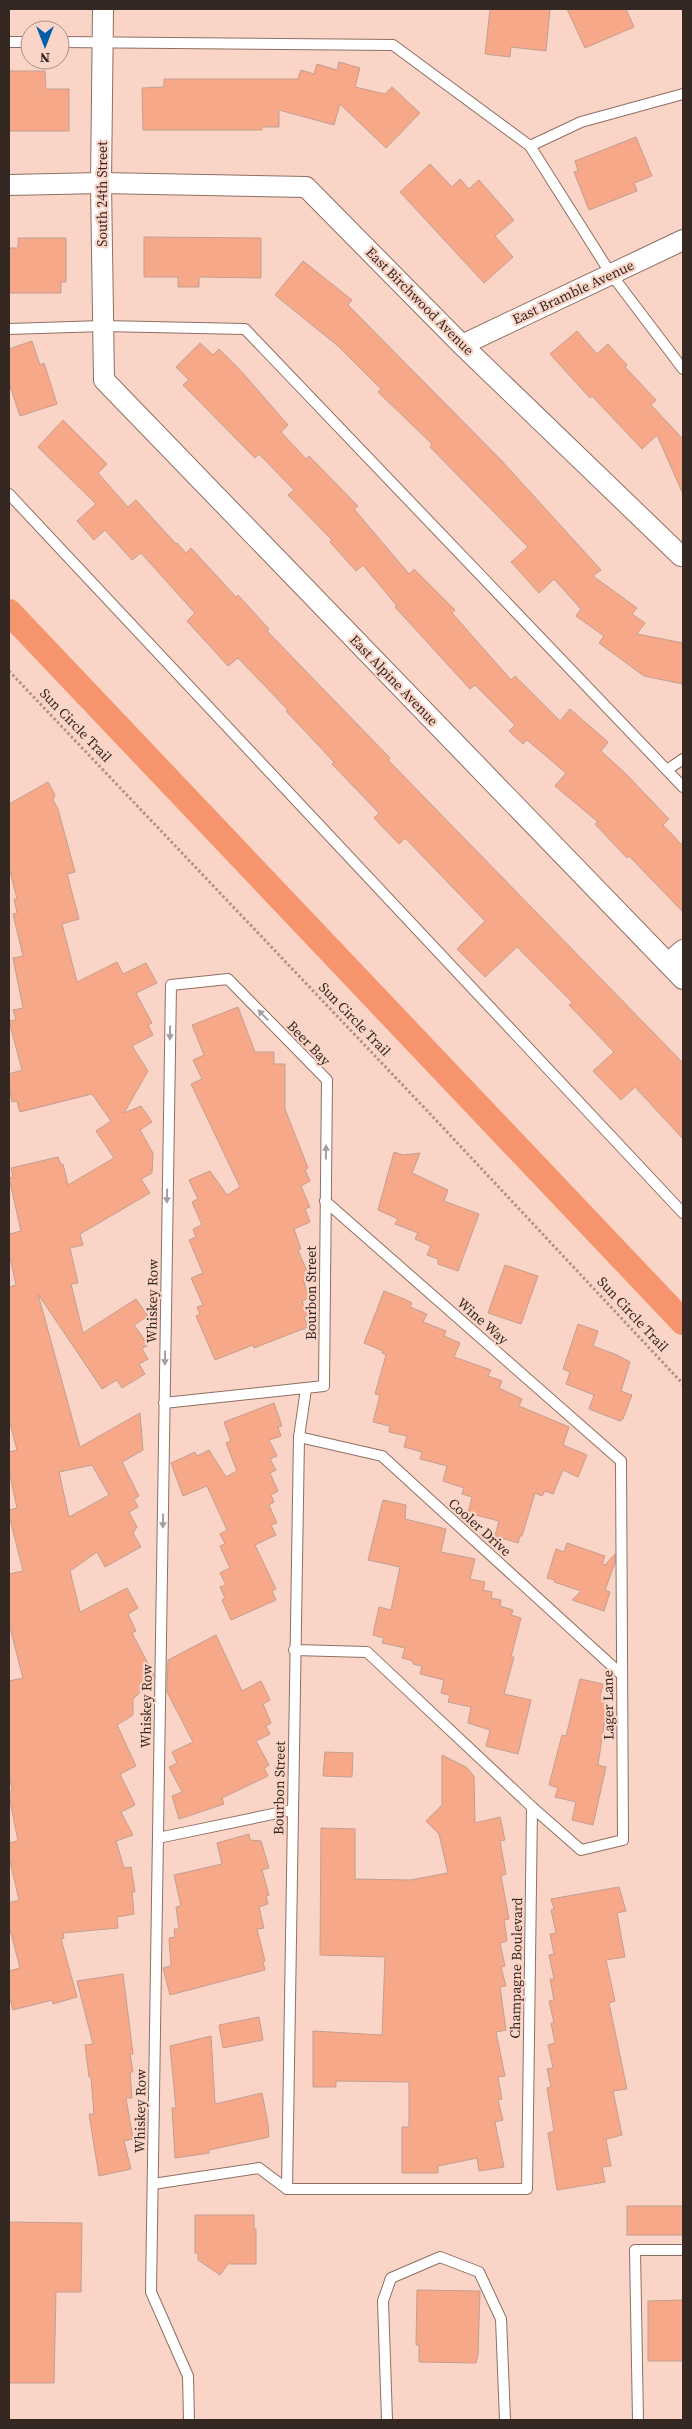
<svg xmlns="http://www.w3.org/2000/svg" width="692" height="2429" font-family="'Source Serif 4',serif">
<rect width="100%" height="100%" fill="#fad5c7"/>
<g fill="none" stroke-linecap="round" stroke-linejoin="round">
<polyline stroke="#f6956d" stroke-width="26" points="9,612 683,1322"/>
</g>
<g fill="#f7a888" stroke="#c29f91" fill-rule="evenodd">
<polygon points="490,9 550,9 546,51 511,47 510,57 485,54"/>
<polygon points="567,9 626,9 634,27 585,48"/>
<polygon points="339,62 360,68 355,87 385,94 392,87 420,113 386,148 340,104 334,125 279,110 279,127 262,127 262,130 143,130 142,88 164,87 164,79 298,79 301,70 314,74 317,64 337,70"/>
<polygon points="9,71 45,71 46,89 69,89 69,131 9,131"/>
<polygon points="636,137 652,176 634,183 637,191 589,210 574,172 578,171 575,161"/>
<polygon points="430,164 452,187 460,179 469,189 479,180 514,220 495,236 513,257 484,283 400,192"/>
<polygon points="144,237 261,238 261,278 199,277 199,287 178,287 178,277 144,277"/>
<polygon points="18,238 66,238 66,282 61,282 61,293 9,293 9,248 18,248"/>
<polygon points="303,261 352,300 348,305 501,460 601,570 593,576 637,608 632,614 645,623 637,634 683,643 683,684 644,676 599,643 604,636 576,616 581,609 554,579 539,593 511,562 528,547 430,447 432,444 378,392 381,389 338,346 275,295"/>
<polygon points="577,331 597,354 608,344 627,365 625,367 656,400 651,405 683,439 683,494 657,435 642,449 592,396 590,398 550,354"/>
<polygon points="32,341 40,365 44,363 57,404 20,416 9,383 9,349"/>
<polygon points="200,343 213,355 219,349 242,372 288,425 281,432 306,459 309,456 358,506 354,509 409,574 414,569 455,610 452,613 511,680 515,676 560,721 570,709 608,742 601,751 624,772 669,819 663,825 683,846 683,912 629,856 627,858 595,824 598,822 555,786 566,773 527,740 523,744 509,731 515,725 475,685 470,689 395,607 397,606 363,565 356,571 330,542 332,540 288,495 294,490 259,454 255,458 183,385 189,380 176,367"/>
<polygon points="63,420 107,464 98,473 128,507 136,500 176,544 177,543 186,553 191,548 236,597 238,595 269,629 267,631 390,758 388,760 683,1063 683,1139 635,1087 621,1100 593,1071 614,1052 569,1005 572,1002 517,947 485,977 457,949 485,921 405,838 399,844 374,818 379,813 332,764 334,762 286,711 288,710 238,658 228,666 187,621 195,613 141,553 132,560 105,530 94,540 77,521 96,504 38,447"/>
<path d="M48 782 55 795 53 800 58 809 75 872 67 874 79 919 62 924 77 982 117 962 123 974 146 963 157 983 136 993 152 1023 148 1025 153 1035 132 1046 148 1071 124 1113 141 1106 152 1122 140 1130 153 1153 152 1173 141 1179 150 1193 80 1234 83 1245 70 1248 78 1283 71 1284 83 1333 136 1299 148 1316 134 1325 148 1345 142 1349 148 1359 139 1364 145 1374 122 1388 117 1380 102 1389 38 1294 80 1447 140 1413 143 1450 122 1462 139 1496 134 1499 138 1507 129 1512 137 1527 133 1533 141 1547 105 1567 97 1552 70 1571 80 1612 127 1588 138 1608 128 1614 136 1631 132 1633 154 1675 153 1680 133 1699V1715L117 1725 136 1766 120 1774 135 1805 121 1812 133 1835 116 1841 124 1868 131 1867 135 1892H132L134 1914 117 1917 118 1928 63 1933 64 1938 61 1939 77 1997 53 2004 52 2000 13 2010 9 1995V1971L20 1968 9 1926V1903L19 1900 9 1857V1843L18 1841 9 1796 12 1789 9 1776V1681L23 1678 9 1624V1574L23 1571 9 1515V1510L17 1508 9 1471V1452L17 1450 9 1419V1287L16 1285 9 1253V1234L21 1231 9 1178 13 1177 11 1168 58 1157 61 1165 63 1164 68 1185 114 1158 96 1131 111 1121 92 1094 20 1112 17 1101 12 1102 9 1087V1074L22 1070 9 1021 16 1020 13 1010 23 1008 13 958 23 956 13 914 17 913 14 899H17L9 867V804ZM92 1465 109 1495 69 1517 59 1472Z"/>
<polygon points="238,1007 255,1052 274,1052 274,1064 285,1064 285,1109 308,1168 305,1170 310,1181 301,1186 310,1207 305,1209 310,1222 294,1229 301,1249 298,1250 309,1276 303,1279 309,1298 302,1301 308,1315 304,1317 308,1327 254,1348 253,1345 215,1360 196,1316 200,1314 197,1307 203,1305 191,1278 203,1273 189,1240 196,1237 193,1229 202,1225 192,1202 198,1199 189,1180 210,1171 227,1195 240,1187 191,1084 202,1079 193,1060 204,1055 192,1025"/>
<polygon points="394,1152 403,1155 420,1153 412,1173 448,1190 444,1201 479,1214 458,1271 438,1264 438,1259 427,1255 431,1246 415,1239 418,1233 395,1224 398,1219 378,1210"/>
<polygon points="505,1265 538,1276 521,1324 488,1313"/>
<polygon points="384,1291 404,1299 412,1303 410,1307 427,1314 423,1322 446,1331 444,1336 460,1343 454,1357 491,1370 488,1376 502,1381 499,1388 522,1399 519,1406 569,1427 563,1445 587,1455 578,1477 563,1470 553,1494 545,1491 542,1496 535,1493 522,1536 520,1536 518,1543 495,1536 499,1521 468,1513 472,1497 462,1494 464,1488 443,1481 447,1466 420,1459 422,1452 404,1447 407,1436 389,1432 390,1426 373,1422 380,1395 375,1394 386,1355 382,1353 383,1351 364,1343"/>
<polygon points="578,1324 598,1331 593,1346 617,1355 630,1362 621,1391 632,1395 623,1419 620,1421 589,1409 594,1395 566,1384 570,1372 563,1369"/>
<polygon points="274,1403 282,1426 278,1427 281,1436 269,1440 277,1456 270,1459 276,1470 270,1473 278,1491 271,1495 274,1502 269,1505 277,1523 271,1525 276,1535 255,1545 276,1589 272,1591 276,1600 231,1620 222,1600 225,1598 220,1587 226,1585 220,1573 230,1568 220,1546 225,1544 220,1534 227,1530 207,1486 183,1496 171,1463 195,1452 197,1456 209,1450 226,1477 237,1471 226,1443 231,1441 224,1422"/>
<polygon points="383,1500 406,1505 405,1519 446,1529 441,1552 475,1559 470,1579 485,1582 483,1590 492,1592 491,1598 501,1600 500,1606 513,1610 511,1615 521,1618 511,1657 514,1657 504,1694 531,1700 518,1754 486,1746 490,1730 468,1723 471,1707 448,1702 450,1695 441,1693 444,1680 420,1674 422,1666 413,1664 413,1661 402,1658 405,1648 382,1643 384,1638 373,1635 379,1607 391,1610 400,1567 368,1560"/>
<polygon points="567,1543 605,1556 602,1564 605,1565 615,1554 615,1563 605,1590 610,1592 604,1611 572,1600 581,1591 554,1582 555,1580 547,1578 556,1549 564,1552"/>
<polygon points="216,1635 242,1691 261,1681 270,1700 263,1704 271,1723 266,1726 270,1734 256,1741 269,1765 264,1768 268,1776 222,1798 224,1804 179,1819 172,1796 182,1792 169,1767 177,1763 172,1752 193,1742 167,1692 168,1660"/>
<polygon points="580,1679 603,1684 600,1697 607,1705 598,1765 606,1767 593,1825 572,1820 576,1802 555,1797 558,1788 549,1785 562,1735 566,1736"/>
<polygon points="325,1752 353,1753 352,1777 323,1776"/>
<polygon points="442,1755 466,1767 474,1776 475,1823 500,1817 505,1840 500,1841 506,1874 501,1876 509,1919 504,1920 507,1941 500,1943 505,1966 501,1967 506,1986 500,1987 506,2030 496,2032 505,2076 498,2077 502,2099 498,2100 503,2120 495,2122 504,2167 479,2171 477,2158 438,2166 438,2173 402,2173 402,2127 409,2127 409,2082 336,2081 336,2087 313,2087 313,2031 382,2035 385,1957 320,1955 321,1828 355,1829 355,1879 410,1880 448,1873 439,1834 426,1821 442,1805"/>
<polygon points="249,1834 250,1840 261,1841 269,1868 262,1870 269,1895 266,1896 268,1904 259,1907 264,1928 257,1929 265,1961 263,1962 265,1970 170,1995 163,1968 171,1966 169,1938 175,1937 174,1929 179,1929 176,1907 181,1906 174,1875 222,1864 217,1843"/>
<polygon points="619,1887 626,1911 617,1913 625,1957 606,1960 615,2001 609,2003 627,2089 613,2091 622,2135 606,2139 611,2166 602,2167 605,2182 557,2190 548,2133 554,2131 547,2088 551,2087 547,2069 553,2068 548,2045 555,2043 551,2023 554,2023 549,2001 554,2000 550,1979 554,1979 549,1955 554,1954 550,1934 556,1933 551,1910 554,1909 551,1899"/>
<polygon points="123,1974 133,2054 130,2054 133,2072 130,2072 132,2098 126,2098 133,2139 124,2141 131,2169 99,2176 89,2114 94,2114 91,2077 89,2077 85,2045 93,2044 77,1981"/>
<polygon points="259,2017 263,2040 223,2048 219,2025"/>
<polygon points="211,2036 215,2104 262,2093 268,2124 269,2137 209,2150 209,2153 175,2158 172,2108 176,2108 170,2046"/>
<rect x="627" y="2206" width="56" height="29"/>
<polygon points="195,2215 254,2215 254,2229 256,2229 256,2264 228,2264 220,2275 198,2260 198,2253 195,2253"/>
<polygon points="9,2222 82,2223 81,2292 56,2292 54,2383 9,2383"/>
<polygon points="417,2290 480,2291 478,2355 476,2363 419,2362 419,2345 416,2345"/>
<polygon points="683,2300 683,2361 648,2361 648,2301"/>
</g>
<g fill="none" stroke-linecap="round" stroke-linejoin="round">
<defs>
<g id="lane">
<polyline points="9,42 30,42"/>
<polyline points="60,42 393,45 530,146 611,274 683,369"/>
<polyline points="530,146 581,122 683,94"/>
<polyline points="9,329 103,326 245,329 683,787"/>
<polyline points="9,494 683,1213"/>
<polyline points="667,770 683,759"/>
<polyline points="325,1201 621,1461 623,1840 581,1850 532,1807"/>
<polyline points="164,1403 324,1386 327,1080 228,979 171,985 151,2292 188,2376 189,2420"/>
<polyline points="299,1437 382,1456 622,1675"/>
<polyline points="158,1838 292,1810"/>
<polyline points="153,2184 259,2168 287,2189"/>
<polyline points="287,2189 527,2189 532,1807 367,1652 294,1650"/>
<polyline points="287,2189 299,1437 306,1389"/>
<polyline points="387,2420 383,2301 391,2278 440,2257 479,2272 501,2319 505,2420"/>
<polyline points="638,2420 635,2250 683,2250"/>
</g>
<g id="street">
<polyline points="103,9 101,183 104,380 683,979"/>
<polyline points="9,185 101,183 306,187 462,345 681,556 683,555"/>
<polyline points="462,345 683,240"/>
<polyline points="668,963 683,950"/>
</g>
</defs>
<use href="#lane" stroke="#906f62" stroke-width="12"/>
<use href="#street" stroke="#906f62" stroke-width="22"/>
<polyline stroke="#ae9287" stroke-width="3" stroke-dasharray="2.5 2.5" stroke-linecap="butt" points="9,671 434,1118 683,1384"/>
<use href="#lane" stroke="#fff" stroke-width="10"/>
<use href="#street" stroke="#fff" stroke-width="20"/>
</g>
<defs><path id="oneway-solid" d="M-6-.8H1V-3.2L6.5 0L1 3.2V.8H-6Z" transform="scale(1.25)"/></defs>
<g fill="#a49e9c">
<use href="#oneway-solid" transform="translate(263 1015) rotate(-134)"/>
<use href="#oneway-solid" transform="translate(170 1033) rotate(91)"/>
<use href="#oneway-solid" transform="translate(326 1152) rotate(-89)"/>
<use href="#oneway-solid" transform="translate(167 1196) rotate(91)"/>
<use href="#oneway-solid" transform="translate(165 1358) rotate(91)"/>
<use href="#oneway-solid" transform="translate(163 1521) rotate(91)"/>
</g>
<g text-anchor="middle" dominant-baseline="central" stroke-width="4.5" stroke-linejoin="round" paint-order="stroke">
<g font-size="14" fill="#352722" stroke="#fad5c7">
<text transform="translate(102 194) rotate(-90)">South 24th Street</text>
<text transform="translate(573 292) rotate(-25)">East Bramble Avenue</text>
<text transform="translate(420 301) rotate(45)">East Birchwood Avenue</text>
<text transform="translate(394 680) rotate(46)">East Alpine Avenue</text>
<text transform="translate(76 725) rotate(46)">Sun Circle Trail</text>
<text transform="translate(355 1019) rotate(46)">Sun Circle Trail</text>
<text transform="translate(309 1043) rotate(46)">Beer Bay</text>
<text transform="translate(311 1293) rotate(-90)">Bourbon Street</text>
<text transform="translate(152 1301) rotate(-89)">Whiskey Row</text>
<text transform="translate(633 1314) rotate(47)">Sun Circle Trail</text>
<text transform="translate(483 1321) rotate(41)">Wine Way</text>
<text transform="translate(480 1527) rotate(42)">Cooler Drive</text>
<text transform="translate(608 1705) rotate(-91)">Lager Lane</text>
<text transform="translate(146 1706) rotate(-89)">Whiskey Row</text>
<text transform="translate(279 1788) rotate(-89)">Bourbon Street</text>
<text transform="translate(516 1968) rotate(-89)">Champagne Boulevard</text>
<text transform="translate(140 2111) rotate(-89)">Whiskey Row</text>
</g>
</g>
<rect width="692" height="2429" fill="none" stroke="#352722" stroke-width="20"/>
<g transform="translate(45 45) rotate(180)"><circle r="24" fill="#fad5c7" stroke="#ab8f85"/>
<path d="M0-4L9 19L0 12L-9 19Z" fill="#035ca9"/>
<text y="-8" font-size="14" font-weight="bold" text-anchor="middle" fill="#352722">N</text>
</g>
</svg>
